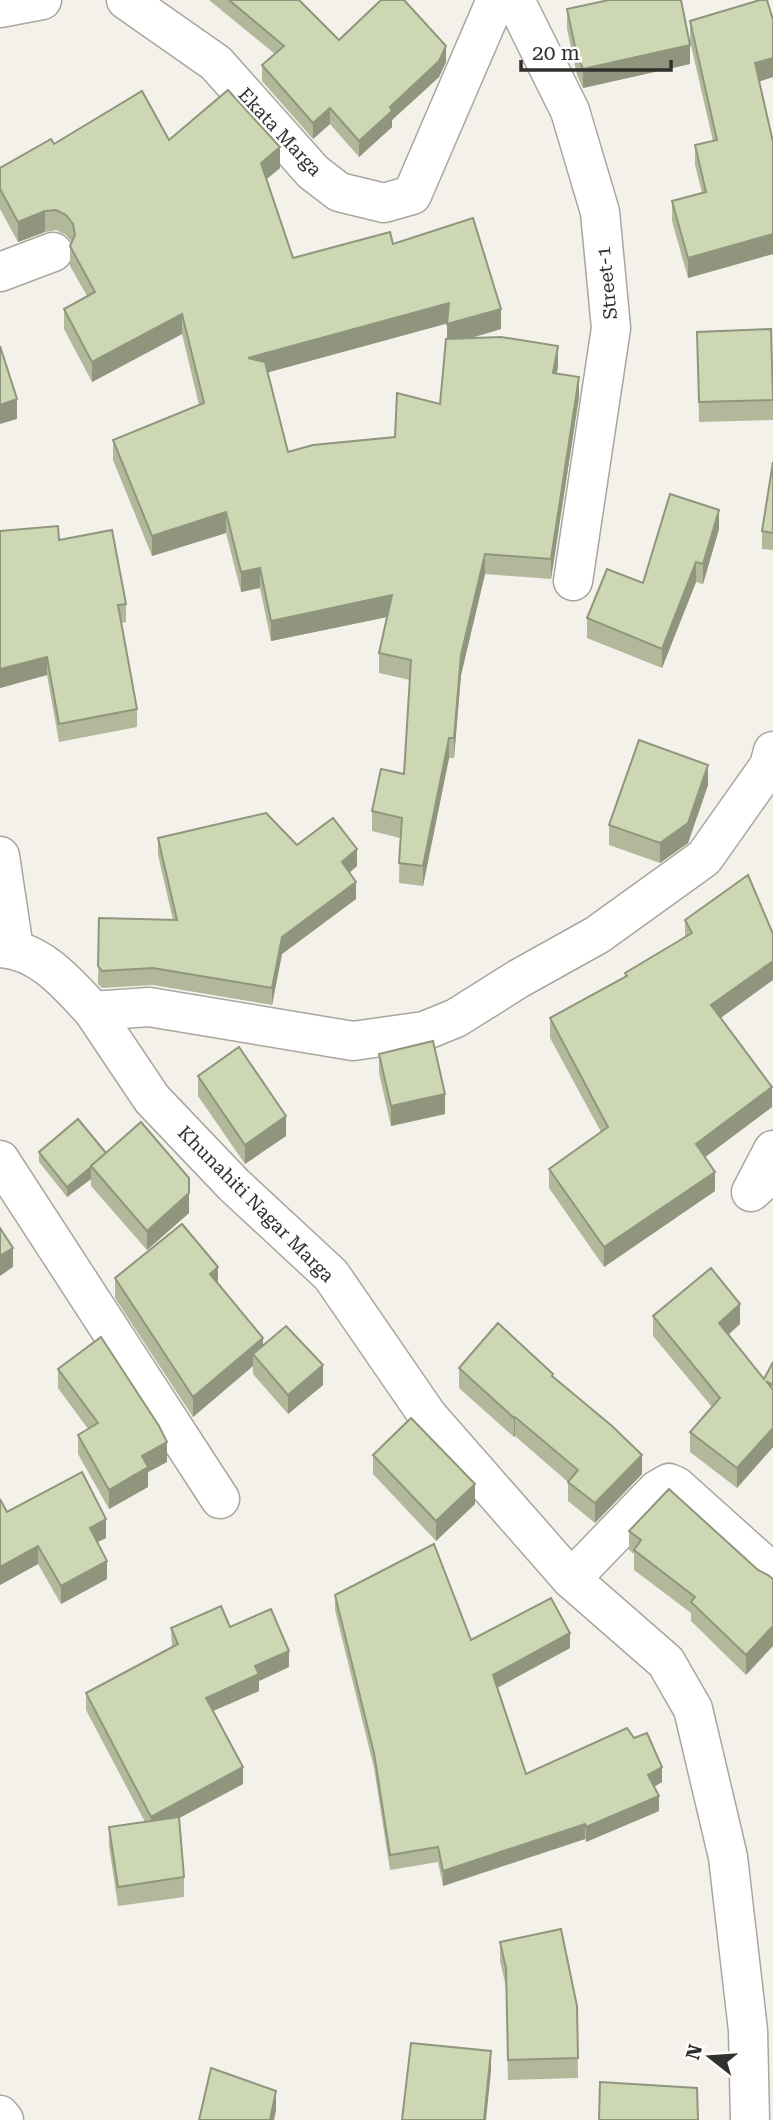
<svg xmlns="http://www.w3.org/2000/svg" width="773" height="2120" font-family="'Roboto Serif',serif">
<rect width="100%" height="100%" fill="#f4f1ea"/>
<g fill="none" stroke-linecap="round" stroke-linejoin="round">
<defs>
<g id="street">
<polyline points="126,0 216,63 313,172 339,192 384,203 412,195 496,0"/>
<polyline points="515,0 570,111 600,212 611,328 573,581"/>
<polyline points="0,8 42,0"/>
<polyline points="0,272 53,252"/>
<polyline points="0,856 14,949"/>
<path d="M0 948C40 950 68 984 93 1011"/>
<polyline points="773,1150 751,1192 773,1172"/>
<polyline points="0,1160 220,1499"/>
<polyline points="571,1579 657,1490 669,1483 676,1486 773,1573"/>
<polyline points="0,2115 4,2120"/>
<polyline points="750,2120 748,2030 728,1857 693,1709 666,1662 571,1579 428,1416 331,1275 234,1185 152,1099 93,1011 149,1007 353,1041 424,1031 456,1018 518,979 597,935 704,858 769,766 773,751"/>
</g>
</defs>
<use href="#street" stroke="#a9a69f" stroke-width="41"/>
<use href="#street" stroke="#fff" stroke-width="38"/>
</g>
<g fill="#b1b99a" fill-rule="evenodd">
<polygon points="209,0 299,0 339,40 446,62 439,77 392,120 392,127 359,157 330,124 313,139 262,81 262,65 275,54"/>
<polygon points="567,9 690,64 583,88 577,75 567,29"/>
<polygon points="690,21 759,81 773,142 773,254 688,278 672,221 672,201 702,193 695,165 695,145 713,141 690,41"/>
<path d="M169 140 280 168 266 179 293 258 393 244 501 329 471 338 558 366 557 373 579 397 551 579 485 574 461 675 454 758H449L423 886 399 883 400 838 372 831V811L404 774 410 680 379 673V653L387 617 271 641 260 588 241 592 226 533 152 556 113 460V440L199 405 182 334 92 382 64 329V309L87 296 70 266V246L72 242 66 235 56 230 45 232 18 242 0 209V168L54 144ZM447 323V339L440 404 395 437 288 452 268 372Z"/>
<polygon points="697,332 773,397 773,420 699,422"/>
<polygon points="773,462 773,550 762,549 762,531"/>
<polygon points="719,529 703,584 696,582 662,668 587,638 587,618 643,583"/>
<polygon points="59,540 126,604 126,622 121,623 137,709 137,727 59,742 47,675 0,688"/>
<polygon points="708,785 688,843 660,863 609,845 609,825"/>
<polygon points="158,838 297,845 357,866 350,872 356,899 282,954 272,1005 153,985 102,988 98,984 99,918 173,920 158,855"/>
<polygon points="748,875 720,1018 772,1107 705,1157 715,1191 604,1267 549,1188 549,1169 601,1132 550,1038 550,1018 625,977 625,973 685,937 685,920"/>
<polygon points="379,1054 445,1114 391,1126 379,1073"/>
<polygon points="198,1076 286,1136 245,1164 198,1096"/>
<polygon points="39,1152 106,1153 189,1213 147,1250 91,1186 91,1179 67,1197 39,1162"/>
<polygon points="115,1278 218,1283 263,1346 323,1385 288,1414 253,1374 253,1366 193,1417 115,1298"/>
<polygon points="653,1316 740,1324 728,1335 764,1379 773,1362 773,1447 737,1488 690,1452 690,1432 712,1407 653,1336"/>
<polygon points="459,1368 553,1377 642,1474 595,1523 568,1501 568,1482 515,1436 514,1437 459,1388"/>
<polygon points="58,1369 167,1462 148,1472 148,1487 109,1509 78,1454 78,1435 88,1429 58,1388"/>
<polygon points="373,1455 475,1504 436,1541 373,1474"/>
<polygon points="0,1499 7,1512 106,1538 97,1542 107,1579 61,1604 38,1564 0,1585"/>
<polygon points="629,1531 758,1570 746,1675 691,1621 691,1613 634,1570 634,1554 629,1550"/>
<polygon points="335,1595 471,1640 570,1648 497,1688 526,1774 662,1782 654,1787 659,1811 586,1842 585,1839 443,1886 438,1862 390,1870 374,1768 335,1610"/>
<polygon points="230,1627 289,1667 259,1681 259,1691 213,1711 243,1784 179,1818 184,1877 184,1897 118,1906 109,1846 109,1827 145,1822 86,1710 86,1693 172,1647 171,1628"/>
<polygon points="500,1942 577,2006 578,2078 508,2080 506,1987 500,1961"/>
</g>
<g fill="#90967d">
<polygon points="690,45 690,64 583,88 583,69"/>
<polygon points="446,46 446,62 439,77 392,120 392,127 359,157 359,141"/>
<polygon points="773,58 773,77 755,83 755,63"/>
<polygon points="330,108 330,124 313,139 313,123"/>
<polygon points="280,147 280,168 261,184 261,163"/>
<polygon points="45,211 45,232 18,242 18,222"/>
<polygon points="773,234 773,254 688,278 688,258"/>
<polygon points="449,303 449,323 248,378 248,358"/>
<polygon points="501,309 501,329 447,345 447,324"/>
<polygon points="182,314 182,334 92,382 92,362"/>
<polygon points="558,346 558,366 553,393 553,373"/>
<polygon points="579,377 579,397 551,579 551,559"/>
<polygon points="17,399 17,419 0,424 0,405"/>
<polygon points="719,510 719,529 703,584 703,564"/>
<polygon points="226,512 226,533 152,556 152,536"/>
<polygon points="485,554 485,574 461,675 454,758 454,738 461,655"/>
<polygon points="696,562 696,582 662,668 662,649"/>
<polygon points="260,568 260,588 241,592 241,572"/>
<polygon points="392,595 392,616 271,641 271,621"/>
<polygon points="47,657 47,675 0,688 0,669"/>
<polygon points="449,738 449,758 423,886 423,866"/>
<polygon points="708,765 708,785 688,843 660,863 660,843"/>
<polygon points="357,849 357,866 342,879 342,862"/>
<polygon points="356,882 356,899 282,954 272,1005 272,988 282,937"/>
<polygon points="773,961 773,980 711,1025 711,1005"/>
<polygon points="772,1087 772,1107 696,1164 696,1144"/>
<polygon points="445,1094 445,1114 391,1126 391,1106"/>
<polygon points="286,1116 286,1136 245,1164 245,1145"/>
<polygon points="91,1168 91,1179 67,1197 67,1187"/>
<polygon points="715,1172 715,1191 604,1267 604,1247"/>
<polygon points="189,1193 189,1213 147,1250 147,1231"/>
<polygon points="13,1248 13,1267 0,1276 0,1256"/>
<polygon points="218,1267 218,1287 210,1274"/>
<polygon points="740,1304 740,1324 719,1343 719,1323"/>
<polygon points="263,1338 263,1358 253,1354 253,1366 193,1417 193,1397"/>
<polygon points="323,1365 323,1385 288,1414 288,1395"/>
<polygon points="515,1417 515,1436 514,1437 514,1418"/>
<polygon points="773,1428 773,1447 737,1488 737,1468"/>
<polygon points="167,1442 167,1462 148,1472 148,1487 109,1509 109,1490 142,1456"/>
<polygon points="642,1455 642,1474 595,1523 595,1503"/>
<polygon points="475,1484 475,1504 436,1541 436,1521"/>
<polygon points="106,1519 106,1538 90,1546 90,1528"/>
<polygon points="38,1546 38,1564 0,1585 0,1567"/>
<polygon points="107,1561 107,1579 61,1604 61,1586"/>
<polygon points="773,1626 773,1646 746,1675 746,1655"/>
<polygon points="570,1633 570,1648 493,1690 493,1675"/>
<polygon points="289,1651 289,1667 259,1681 259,1691 206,1714 206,1698 255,1666"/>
<polygon points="243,1767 243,1784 151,1833 151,1817"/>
<polygon points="662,1767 662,1782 648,1790 648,1775"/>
<polygon points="659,1796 659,1811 586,1842 586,1827"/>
<polygon points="585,1824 585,1839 443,1886 443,1871"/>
<polygon points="491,2051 491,2071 486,2120 484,2120"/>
<polygon points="276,2091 276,2111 274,2120 270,2120"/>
</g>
<g fill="#ced7b3" stroke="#90967d" stroke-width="2">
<polygon points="229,0 299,0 339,40 381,0 404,0 446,46 439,61 390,107 392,111 359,141 330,108 313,123 262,65 284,46"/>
<polygon points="609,0 681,0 690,45 583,69 577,56 567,9"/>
<polygon points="760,0 767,0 773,20 773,58 755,63 773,142 773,234 688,258 672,201 706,192 695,145 717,140 690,21"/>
<polygon points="228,90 280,147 261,163 293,258 390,232 393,244 473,218 501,309 447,324 449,303 248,358 265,362 288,452 313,445 395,437 397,393 440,404 446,339 501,337 558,346 553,373 579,377 551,559 485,554 461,655 454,738 449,738 423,866 399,863 402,818 372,811 381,769 404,774 411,660 379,653 392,595 271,621 260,568 241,572 226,512 152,536 113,440 204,403 182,314 92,362 64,309 95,292 70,246 75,235 73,224 66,215 56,210 45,211 18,222 0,189 0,168 51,139 54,144 142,91 169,140"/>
<polygon points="771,329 773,400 699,402 697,332"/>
<polygon points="0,346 17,399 0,405"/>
<polygon points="773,462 773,533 762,531"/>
<polygon points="670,494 719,510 703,564 696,562 662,649 587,618 607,569 643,583"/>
<polygon points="58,526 59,540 112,530 126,604 118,605 137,709 59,724 47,657 0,669 0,531"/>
<polygon points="639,740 708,765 688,823 660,843 609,825"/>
<polygon points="266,813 297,845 333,818 357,849 342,862 356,882 282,937 272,988 153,968 102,971 98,966 99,918 177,920 158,838"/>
<polygon points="748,875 773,934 773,961 711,1005 772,1087 696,1144 715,1172 604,1247 549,1169 608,1127 550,1018 627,976 625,973 692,933 685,920"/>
<polygon points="433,1041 445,1094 391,1106 379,1054"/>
<polygon points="239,1047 286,1116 245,1145 198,1076"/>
<polygon points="78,1119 106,1153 91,1166 91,1167 67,1187 39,1152"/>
<polygon points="141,1122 189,1178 189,1193 147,1231 91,1166"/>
<polygon points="182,1224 218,1267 210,1274 263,1338 193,1397 115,1278"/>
<polygon points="0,1228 13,1248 0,1256"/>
<polygon points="711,1268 740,1304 719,1323 764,1379 773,1362 773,1385 766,1381 773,1390 773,1428 737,1468 690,1432 720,1398 653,1316"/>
<polygon points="498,1323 553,1374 552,1376 612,1426 642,1455 595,1503 568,1482 578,1470 515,1417 514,1418 459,1368"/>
<polygon points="286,1326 323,1365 288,1395 253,1354"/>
<polygon points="101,1337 159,1426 167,1442 142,1456 148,1467 109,1490 78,1435 98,1423 58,1369"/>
<polygon points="411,1418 475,1484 436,1521 373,1455"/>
<polygon points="82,1472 106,1519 90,1528 107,1561 61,1586 38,1546 0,1567 0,1499 7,1512"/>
<polygon points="669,1489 758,1570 768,1575 773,1579 773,1626 746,1655 691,1602 695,1597 634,1550 641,1540 629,1531"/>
<polygon points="434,1544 471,1640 551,1598 570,1633 493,1675 526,1774 627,1728 634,1738 647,1733 662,1767 648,1775 659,1796 586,1827 585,1824 443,1871 438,1847 390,1855 374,1753 335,1595"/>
<polygon points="221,1606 230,1627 271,1609 289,1651 255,1666 259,1674 206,1698 243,1767 151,1817 86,1693 178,1644 171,1628"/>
<polygon points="179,1817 184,1877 118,1887 109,1827"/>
<polygon points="561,1929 577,2006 578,2058 508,2060 506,1968 500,1942"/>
<polygon points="411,2043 491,2051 484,2120 402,2120"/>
<polygon points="211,2068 276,2091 270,2120 199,2120"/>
<polygon points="600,2082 697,2088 698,2120 599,2120"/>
</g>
<g text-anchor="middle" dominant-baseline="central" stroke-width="5" stroke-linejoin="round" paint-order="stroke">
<g font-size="19" fill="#31302e" stroke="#fffefd">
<text transform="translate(280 132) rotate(47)">Ekata Marga</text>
<text transform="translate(607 283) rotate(-96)">Street-1</text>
<text transform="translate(256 1204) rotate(45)">Khunahiti Nagar Marga</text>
</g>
</g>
<g transform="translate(710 2057) rotate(287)" stroke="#fffefd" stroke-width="5" paint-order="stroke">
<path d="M0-5L12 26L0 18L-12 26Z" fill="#31302e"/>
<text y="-10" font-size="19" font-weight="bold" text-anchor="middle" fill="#31302e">N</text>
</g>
<path d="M521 60v10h150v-10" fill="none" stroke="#31302e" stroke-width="3.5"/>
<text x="532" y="60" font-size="21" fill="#31302e" stroke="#fffefd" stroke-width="5" paint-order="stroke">20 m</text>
</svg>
